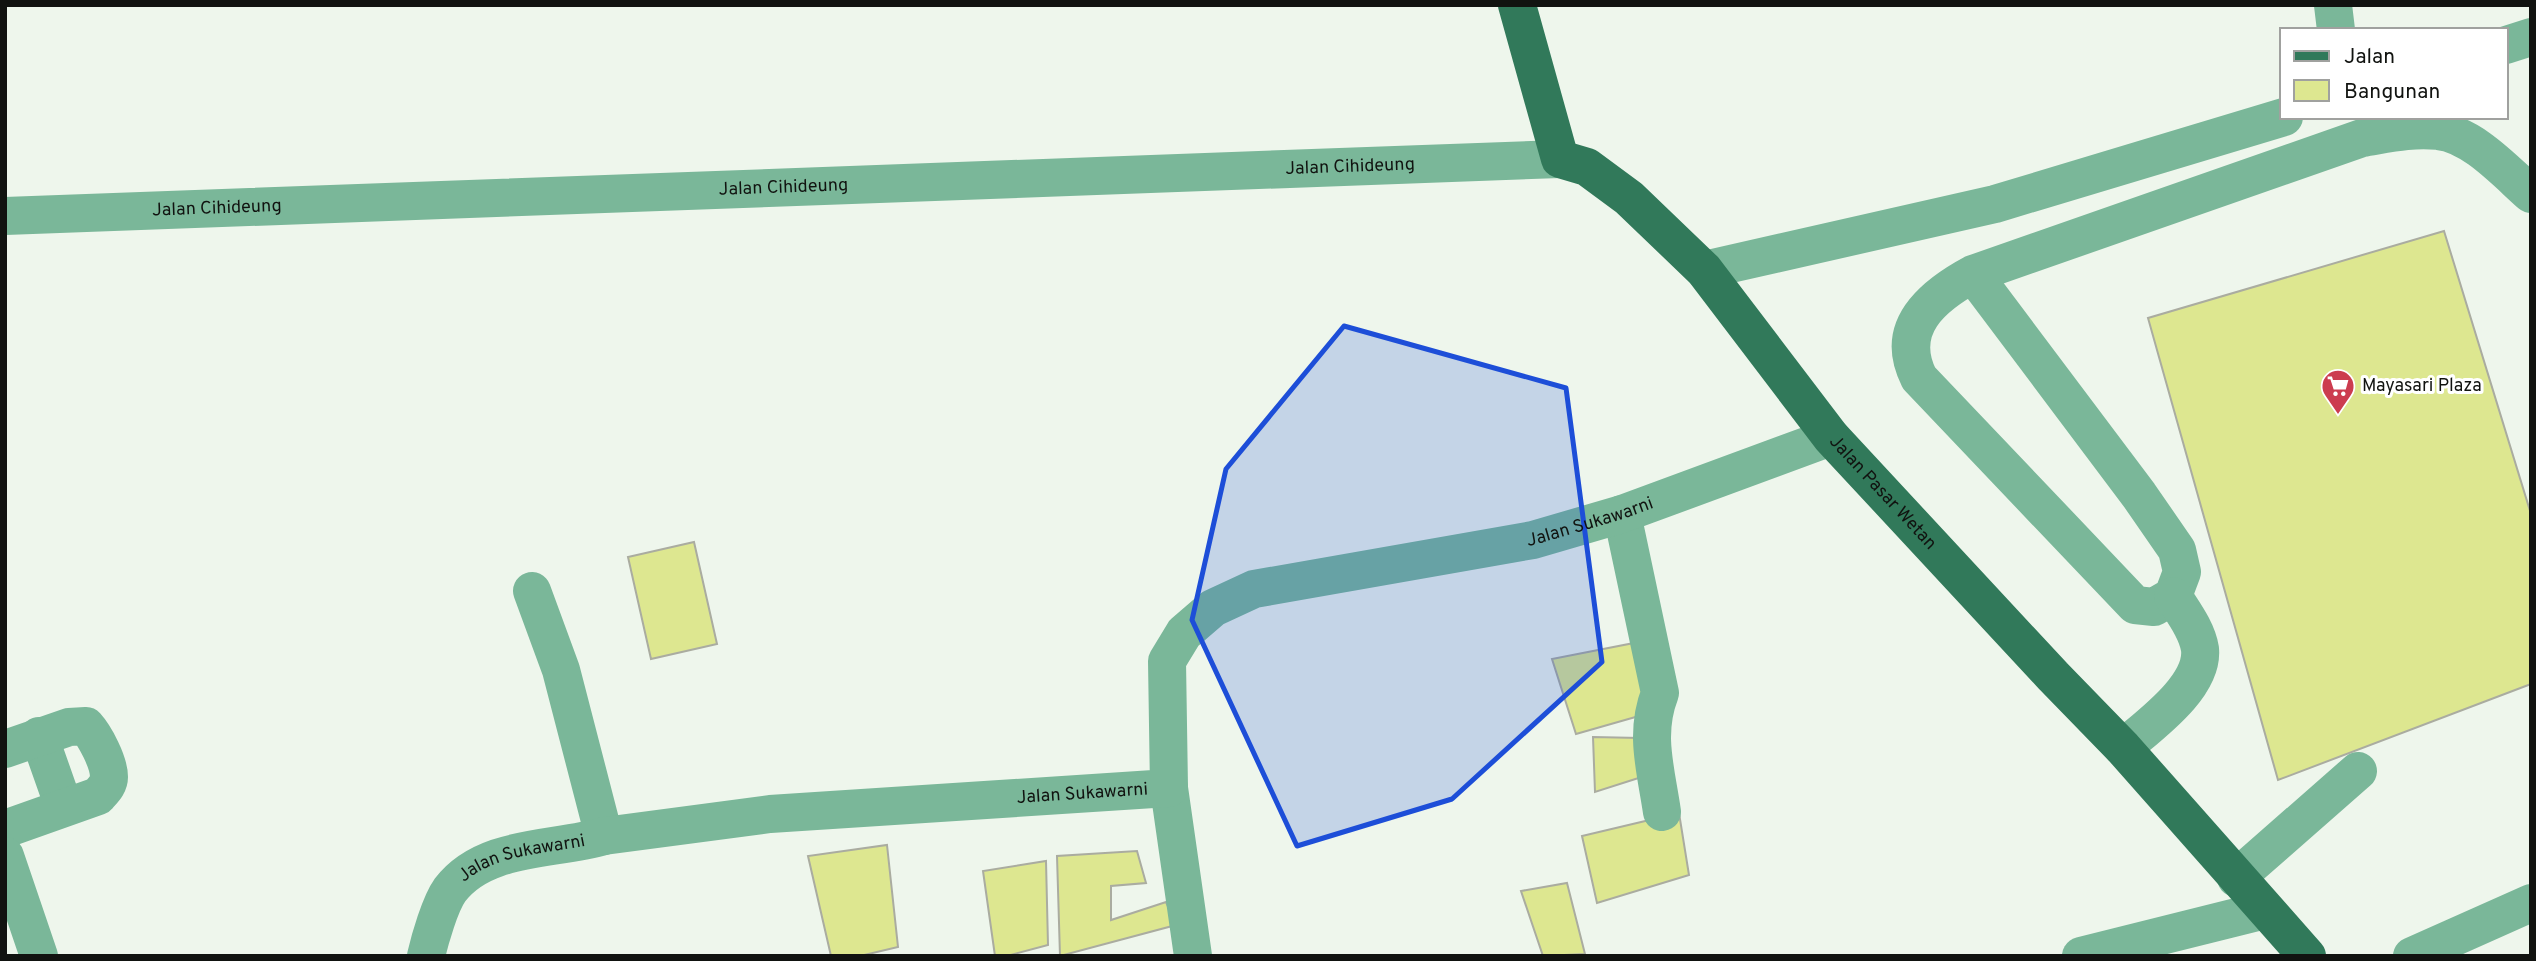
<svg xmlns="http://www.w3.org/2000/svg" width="2536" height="961" font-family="Overpass,sans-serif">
<rect width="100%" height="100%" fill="#eef6ec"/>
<g fill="#dde790" stroke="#aaaca0" stroke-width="2">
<polygon points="2444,231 2531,514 2531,684 2278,780 2148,318"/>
<polygon points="694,542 717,644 651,659 628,557"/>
<polygon points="1634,643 1646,714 1576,734 1552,659"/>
<polygon points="1593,737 1640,738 1651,774 1595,792"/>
<polygon points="1679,813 1689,875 1597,903 1582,836"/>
<polygon points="887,845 898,947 860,956 831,956 808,856"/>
<polygon points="1137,851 1146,883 1111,886 1111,920 1166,902 1176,925 1060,956 1057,856"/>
<polygon points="1046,861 1048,945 1007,956 995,956 983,871"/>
<polygon points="1567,883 1585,954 1543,956 1521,891"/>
</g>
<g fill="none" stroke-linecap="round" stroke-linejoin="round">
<g stroke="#7ab799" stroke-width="38">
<polyline points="2333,5 2336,30"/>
<polyline points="2506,45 2531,37"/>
<path id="s1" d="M5 216 1560 159"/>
<polyline points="1704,270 1995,204 2284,117"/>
<path d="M1973 274 2139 495 2177 550 2182 572 2173 596 2154 607 2135 605 1919 378C1894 328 1932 296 1973 274L2362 138C2387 134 2412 128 2438 131 2472 134 2506 172 2531 194"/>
<path d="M1622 514 1660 693C1644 734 1656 770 1662 812"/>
<polyline points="532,591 561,670 604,836"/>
<polyline points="39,736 64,807"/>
<path d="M2123 748C2148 726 2204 687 2200 649 2197 630 2183 612 2173 596"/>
<path d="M5 749 69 727 86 726C95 736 109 762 109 777 109 785 103 790 98 796L5 829"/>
<polyline points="1169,788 1193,956"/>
<polyline points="5,856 39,956"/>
<polyline points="2236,878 2358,771"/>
<path id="s2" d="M426 956C430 939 440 904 450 890 485 844 554 851 604 836L770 814 1169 788 1167 661 1184 633 1213 608 1254 589 1533 540 1622 514 1831 437"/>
<polyline points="2081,956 2265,910"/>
<polyline points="2412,956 2531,903"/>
</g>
<path stroke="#31795a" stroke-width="38" id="s3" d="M1517 5 1560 159 1587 167 1629 198 1704 270 1831 437 2053 676 2123 748 2307 956"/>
</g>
<path fill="#1d4ed8" fill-opacity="0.2" stroke="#1d4ed8" stroke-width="5" stroke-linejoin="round" d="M1344 326 1566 388 1602 662 1452 799 1297 846 1192 620 1226 469Z"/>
<defs>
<symbol id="supermarket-pin" viewBox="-11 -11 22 30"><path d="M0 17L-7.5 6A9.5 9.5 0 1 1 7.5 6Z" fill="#cc3c4f" stroke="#fff"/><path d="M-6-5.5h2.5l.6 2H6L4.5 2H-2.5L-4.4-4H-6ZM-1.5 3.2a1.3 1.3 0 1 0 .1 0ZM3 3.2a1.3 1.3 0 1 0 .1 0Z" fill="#fff"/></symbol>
</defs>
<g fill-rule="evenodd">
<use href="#supermarket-pin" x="2319" y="367" width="38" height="52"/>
</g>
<g text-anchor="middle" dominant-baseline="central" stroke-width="6" stroke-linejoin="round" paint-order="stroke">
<g font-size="18" fill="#111310" stroke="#fff">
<text stroke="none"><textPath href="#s1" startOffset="1346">Jalan Cihideung</textPath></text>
<text stroke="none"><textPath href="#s1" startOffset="779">Jalan Cihideung</textPath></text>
<text stroke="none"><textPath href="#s1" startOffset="212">Jalan Cihideung</textPath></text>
<text stroke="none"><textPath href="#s3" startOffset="630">Jalan Pasar Wetan</textPath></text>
<text stroke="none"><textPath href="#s2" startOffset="1391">Jalan Sukawarni</textPath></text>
<text stroke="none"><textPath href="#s2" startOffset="718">Jalan Sukawarni</textPath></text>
<text stroke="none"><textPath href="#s2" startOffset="152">Jalan Sukawarni</textPath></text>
</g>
<g font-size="18" fill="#111310" stroke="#fff" text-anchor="start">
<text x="2362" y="386">Mayasari Plaza</text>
</g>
</g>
<rect width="2536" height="961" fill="none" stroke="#111310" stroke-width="14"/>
<rect x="2280" y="28" width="228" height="91" fill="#ffffff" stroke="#a0a19f" stroke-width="2"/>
<rect x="2294" y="51" width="35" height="10" fill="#31795a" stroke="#a0a19f" stroke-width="2"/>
<text x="2344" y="63" font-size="21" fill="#111310">Jalan</text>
<rect x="2294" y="80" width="35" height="21" fill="#dde790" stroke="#a0a19f" stroke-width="2"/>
<text x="2344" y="98" font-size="21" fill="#111310">Bangunan</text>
</svg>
